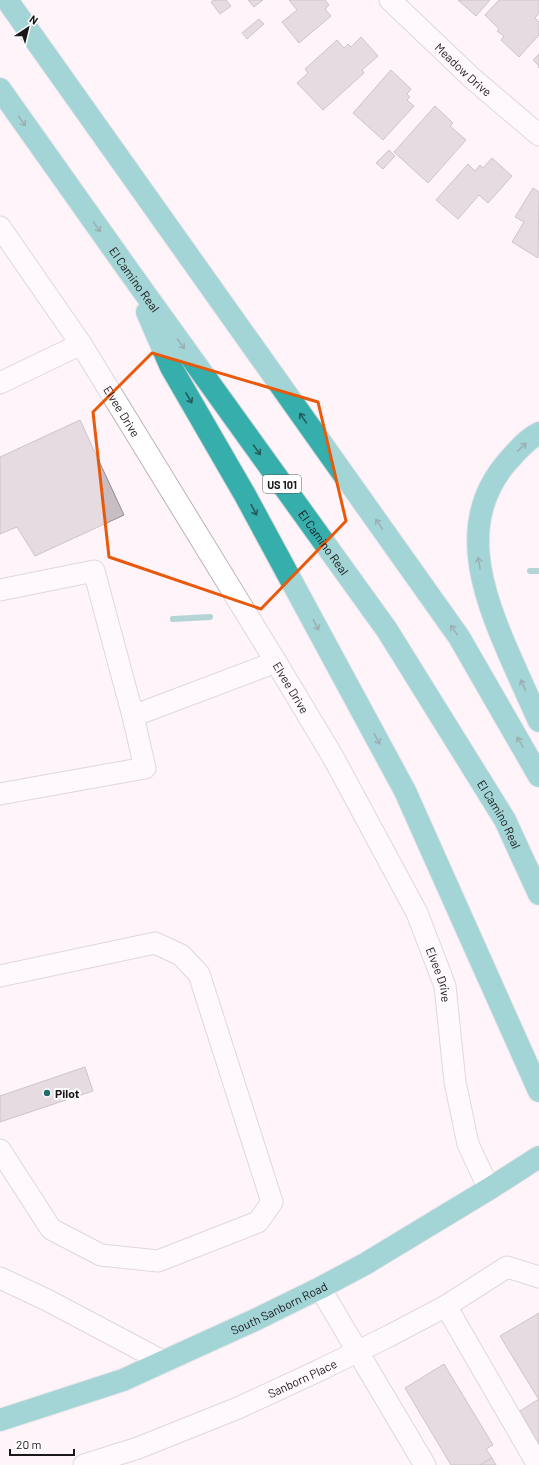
<svg xmlns="http://www.w3.org/2000/svg" width="539" height="1465" font-family="Barlow,sans-serif">
<rect width="100%" height="100%" fill="#fef4fa"/>
<g fill="none" stroke-linecap="round" stroke-linejoin="round">
<g stroke="#5dadac" stroke-width="6">
<polyline points="530,571 539,571"/>
<polyline points="173,619 210,617"/>
</g>
</g>
<g fill="#c7bdc2" stroke="#948b90">
<polygon points="214,0 226,0 231,6 220,14 211,2"/>
<polygon points="248,0 263,0 254,7"/>
<polygon points="289,0 325,0 329,5 325,9 331,16 299,43 282,22 297,10"/>
<polygon points="458,0 490,0 476,16"/>
<polygon points="499,0 539,0 539,13 535,18 539,22 539,35 519,57 501,40 504,36 497,31 499,29 485,15"/>
<polygon points="259,19 264,24 247,39 242,33"/>
<polygon points="361,37 378,56 362,70 364,73 323,110 297,83 308,73 305,69 337,40 344,48 348,44 351,47"/>
<polygon points="539,54 539,68 538,67 539,66 533,60"/>
<polygon points="391,70 411,89 407,94 410,97 407,100 414,106 383,140 353,113"/>
<polygon points="435,106 453,123 450,126 466,140 428,183 394,152"/>
<polygon points="389,150 395,156 383,169 376,163"/>
<polygon points="492,158 512,176 488,203 479,195 458,219 436,200 468,164 475,171 480,165 483,168"/>
<polygon points="533,188 539,192 538,258 512,242 524,222 515,217"/>
<polygon points="80,420 124,515 35,556 17,527 0,534 0,457"/>
<polygon points="85,1067 93,1091 0,1122 0,1096"/>
<polygon points="539,1313 539,1400 500,1336"/>
<polygon points="444,1364 493,1445 486,1449 492,1458 480,1465 451,1465 405,1388"/>
<polygon points="539,1399 539,1444 520,1411"/>
<polygon points="492,1458 496,1465 480,1465"/>
</g>
<g fill="none" stroke-linecap="round" stroke-linejoin="round">
<defs>
<g id="minor">
<path id="s1" d="M390 0 473 79 539 135"/>
<path id="s2" d="M0 227 81 344 276 662 333 757 417 913 445 986 455 1082 468 1144 489 1189"/>
<polyline points="0,383 81,344"/>
<polyline points="0,590 94,571 133,716 145,768 0,794"/>
<polyline points="133,716 276,662"/>
<polyline points="0,976 155,943 181,955 199,974 272,1202 258,1222 158,1261 101,1255 51,1229 0,1150"/>
<polyline points="0,1278 47,1300 164,1362"/>
<polyline points="320,1288 425,1465"/>
<polyline points="446,1306 538,1465"/>
<path id="s3" d="M84 1465 138 1448 238 1408 320 1370 389 1336 446 1306 507 1267 539 1277"/>
</g>
<g id="highway">
<polyline points="7,0 459,637 539,776"/>
<path id="s4" d="M0 89 131 274 387 630 505 820 539 894"/>
<polyline points="147,312 171,367 245,495 405,791 539,1091"/>
<path d="M539 433C527 439 517 451 508 461 456 520 482 592 509 654 519 677 529 699 539 721"/>
<path id="s5" d="M0 1420 123 1380 257 1319 320 1288 365 1264 489 1189 539 1157"/>
</g>
</defs>
<use href="#minor" stroke="#bdb3b8" stroke-width="23"/>
<use href="#highway" stroke="#d6d5d6" stroke-width="24"/>
<use href="#minor" stroke="#fff" stroke-width="21"/>
<use href="#highway" stroke="#36aeac" stroke-width="22"/>
</g>
<defs><path id="oneway-shaft" d="M-6 0H5M1.5-3L5.5 0L1.5 3" fill="none" stroke-width="1.6" stroke-linecap="round" stroke-linejoin="round"/></defs>
<g stroke="#275c5c">
<use href="#oneway-shaft" transform="translate(22 121) rotate(55)"/>
<use href="#oneway-shaft" transform="translate(97 227) rotate(55)"/>
<use href="#oneway-shaft" transform="translate(181 344) rotate(54)"/>
<use href="#oneway-shaft" transform="translate(189 398) rotate(60)"/>
<use href="#oneway-shaft" transform="translate(303 418) rotate(-125)"/>
<use href="#oneway-shaft" transform="translate(522 447) rotate(-44)"/>
<use href="#oneway-shaft" transform="translate(257 450) rotate(54)"/>
<use href="#oneway-shaft" transform="translate(254 510) rotate(62)"/>
<use href="#oneway-shaft" transform="translate(379 524) rotate(-125)"/>
<use href="#oneway-shaft" transform="translate(479 563) rotate(-100)"/>
<use href="#oneway-shaft" transform="translate(316 625) rotate(62)"/>
<use href="#oneway-shaft" transform="translate(454 630) rotate(-125)"/>
<use href="#oneway-shaft" transform="translate(523 685) rotate(-114)"/>
<use href="#oneway-shaft" transform="translate(377 739) rotate(62)"/>
<use href="#oneway-shaft" transform="translate(520 742) rotate(-120)"/>
</g>
<path d="M0 0H539V1465H0ZM152 353 318 402 346 521 261 609 109 557 93 412Z" fill="#fef4fa" fill-opacity=".55" fill-rule="evenodd"/>
<path fill="none" stroke="#e8590c" stroke-width="3" stroke-linejoin="round" d="M152 353 318 402 346 521 261 609 109 557 93 412Z"/>
<circle fill="#246f6e" stroke="#fff" stroke-width="1.5" cx="47" cy="1093" r="4"/>
<g text-anchor="middle" dominant-baseline="central" stroke-width="4" stroke-linejoin="round" paint-order="stroke">
<rect fill="#fff" stroke="#5f5d5f" stroke-width="1" x="263" y="475" width="38" height="18" rx="3"/>
<g font-size="11" font-weight="bold" fill="#1b181a">
<text x="282" y="484">US 101</text>
</g>
<g font-size="12" fill="#1b181a" stroke="#fff">
<text stroke="none"><textPath href="#s1" startOffset="101">Meadow Drive</textPath></text>
<text stroke="none"><textPath href="#s4" startOffset="233">El Camino Real</textPath></text>
<text stroke="none"><textPath href="#s2" startOffset="221">Elvee Drive</textPath></text>
<text stroke="none"><textPath href="#s4" startOffset="557">El Camino Real</textPath></text>
<text stroke="none"><textPath href="#s2" startOffset="545">Elvee Drive</textPath></text>
<text stroke="none"><textPath href="#s4" startOffset="881">El Camino Real</textPath></text>
<text stroke="none"><textPath href="#s2" startOffset="869">Elvee Drive</textPath></text>
<text stroke="none"><textPath href="#s5" startOffset="301">South Sanborn Road</textPath></text>
<text stroke="none"><textPath href="#s3" startOffset="235">Sanborn Place</textPath></text>
</g>
<g font-size="12" font-weight="bold" fill="#1b181a" stroke="#fff" text-anchor="start">
<text x="55" y="1093">Pilot</text>
</g>
</g>
<g transform="translate(28 28) rotate(35)" stroke="#ffffff" stroke-width="3" paint-order="stroke">
<path d="M0-3L7 15L0 10L-7 15Z" fill="#1b181a"/>
<text y="-6" font-size="11" font-weight="bold" text-anchor="middle" fill="#1b181a">N</text>
</g>
<path d="M10 1449v6h64v-6" fill="none" stroke="#1b181a" stroke-width="2"/>
<text x="16" y="1449" font-size="12" fill="#1b181a" stroke="#ffffff" stroke-width="3" paint-order="stroke">20 m</text>
</svg>
